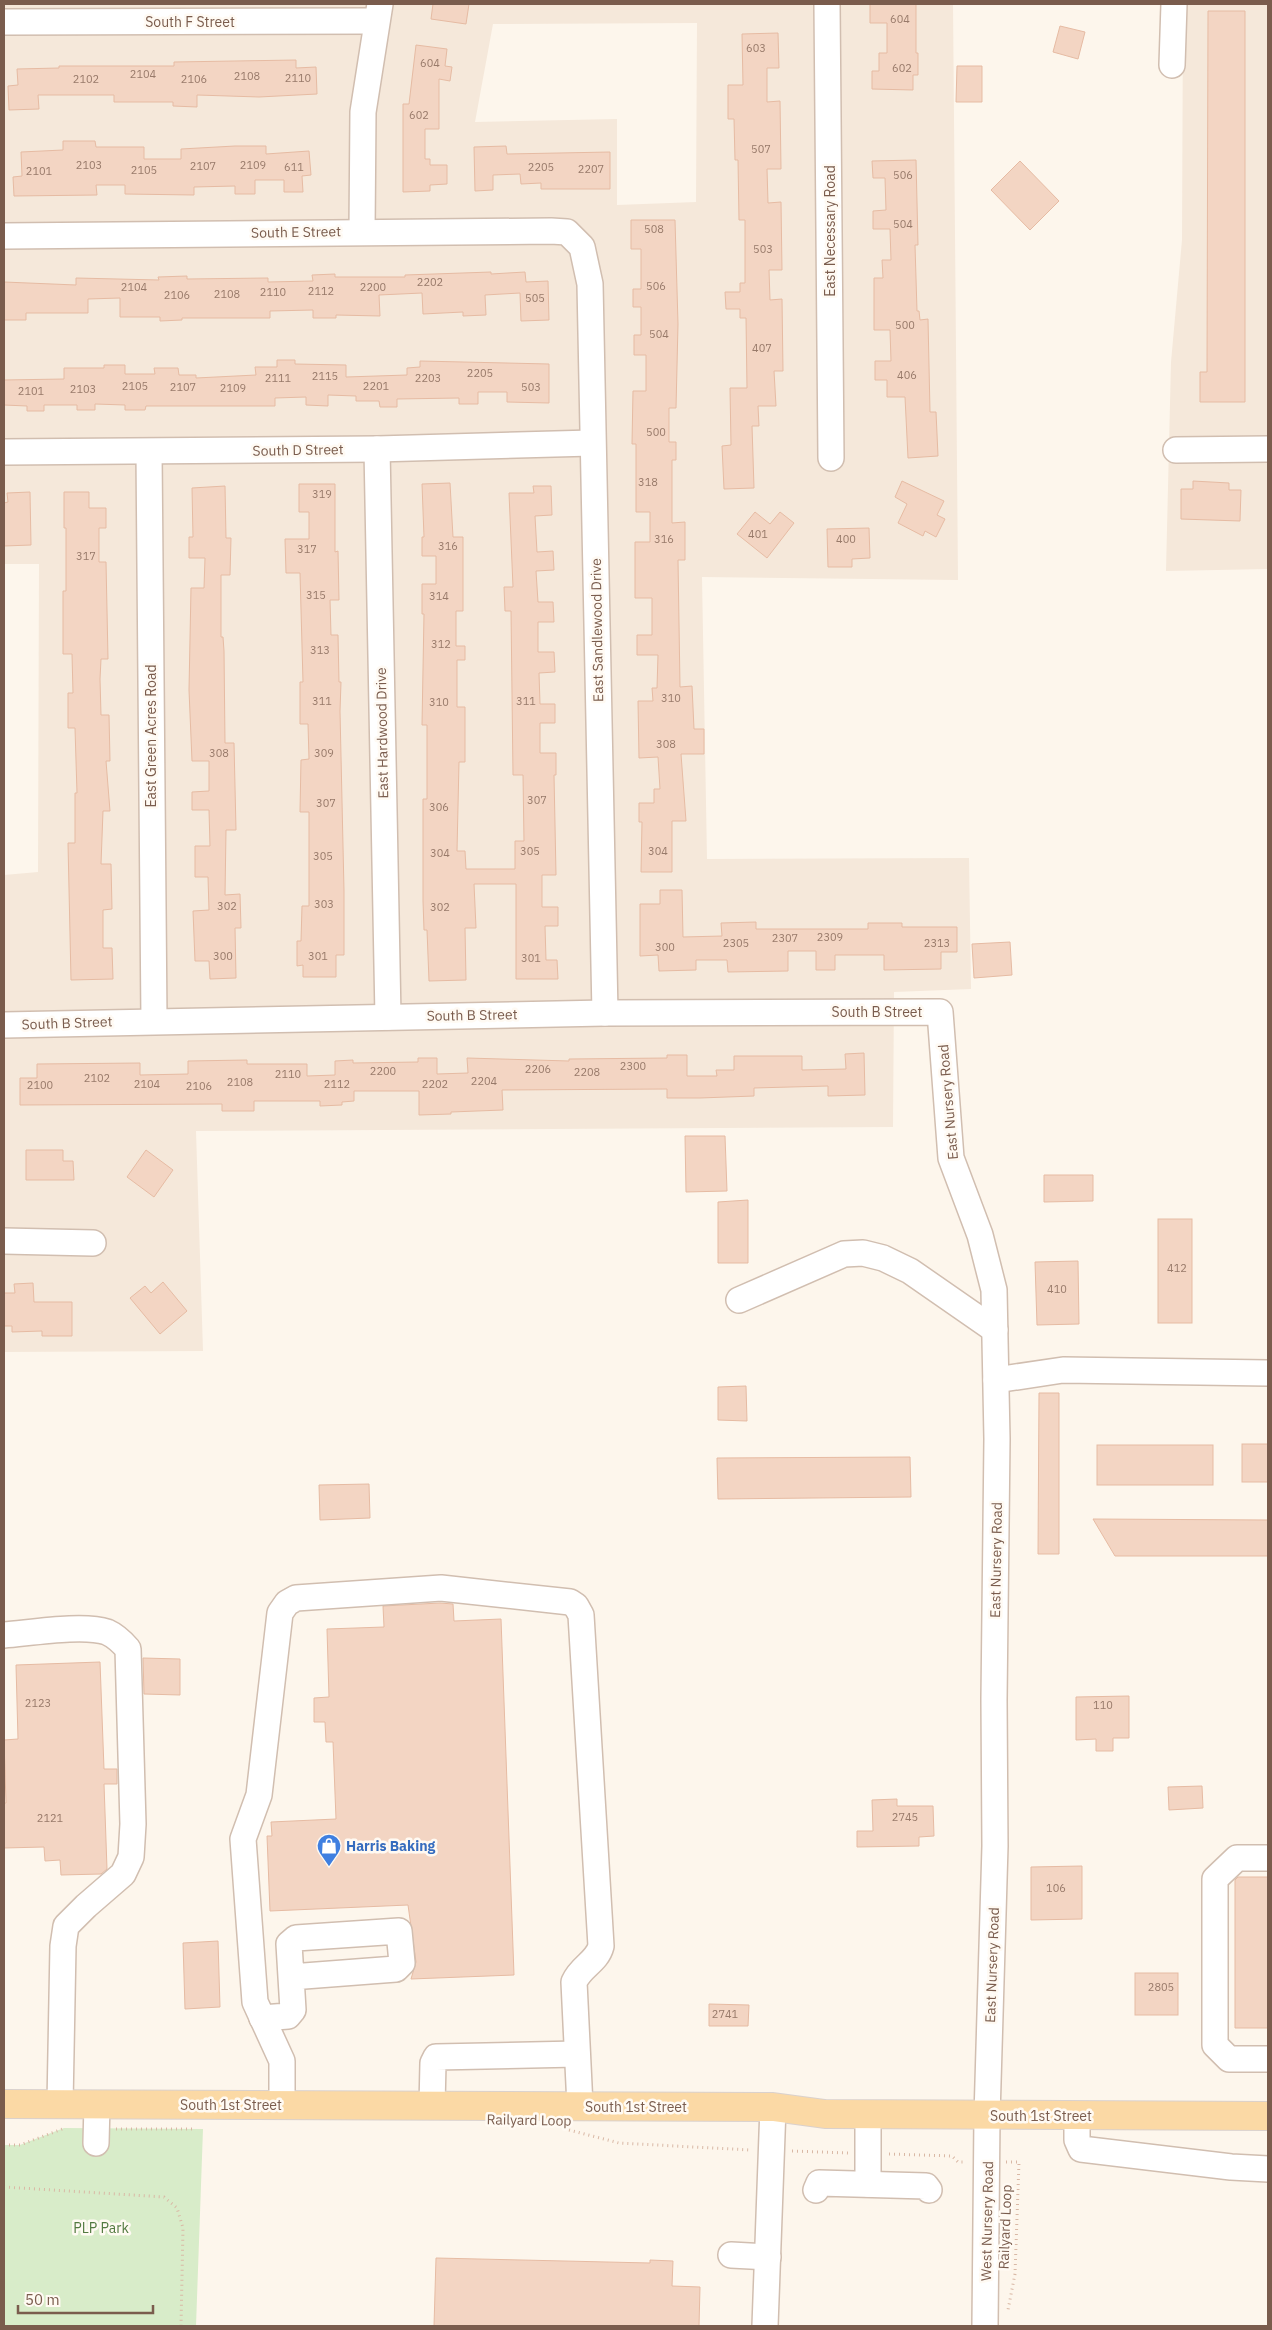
<svg xmlns="http://www.w3.org/2000/svg" width="1272" height="2330" font-family="'IBM Plex Sans',sans-serif">
<rect width="100%" height="100%" fill="#fdf6ec"/>
<g fill="#f5e8da" fill-rule="evenodd">
<path d="M4 4H953L958 580 702 577 707 859 969 858 971 989 894 992 893 1127 196 1131 203 1351 4 1352V875L38 872 39 564H4ZM697 23 696 202 617 205V119L475 122 493 24Z"/>
<polygon points="1183,4 1268,4 1268,569 1166,571 1171,362 1182,240"/>
</g>
<polygon fill="#d8ecc9" points="64,2128 203,2129 196,2326 4,2326 4,2145 20,2145"/>
<g fill="#f3d5c3" stroke="#e6bba3">
<polygon points="433,4 469,4 466,24 431,19"/>
<polygon points="870,4 916,4 916,53 918,53 918,75 913,75 913,90 872,89 872,71 879,71 879,53 887,53 887,23 870,23"/>
<polygon points="1208,11 1245,11 1245,402 1200,402 1200,372 1207,372"/>
<polygon points="1060,26 1085,32 1078,59 1053,52"/>
<polygon points="778,33 779,68 767,68 767,102 780,101 781,169 767,169 768,203 781,202 782,270 769,270 770,300 782,299 783,371 774,371 776,406 758,406 759,426 752,426 754,488 724,489 722,446 731,445 730,388 747,388 746,318 740,318 740,309 726,309 725,292 740,292 740,283 745,283 745,220 739,220 738,160 735,160 734,119 728,119 728,85 743,85 742,34"/>
<polygon points="416,45 447,49 445,66 452,67 450,81 439,79 439,129 425,129 425,159 430,159 430,165 447,165 447,184 430,185 430,191 403,192 403,104 409,104"/>
<polygon points="296,60 296,68 316,67 317,94 259,97 197,95 197,107 173,106 173,102 114,102 114,95 38,95 39,109 9,110 8,86 18,85 17,69 59,68 59,66 174,66 174,62"/>
<polygon points="957,66 982,66 982,102 956,102"/>
<polygon points="63,141 95,141 96,147 144,147 144,159 181,159 181,149 235,146 266,146 266,154 309,151 311,175 302,176 303,192 284,192 284,180 255,180 255,194 235,194 235,186 194,187 194,195 125,194 125,185 96,185 97,195 14,196 13,177 22,176 21,152 63,150"/>
<polygon points="506,146 507,154 610,152 610,189 541,189 541,183 521,184 520,174 493,175 493,190 475,191 474,147"/>
<polygon points="916,160 918,245 915,245 917,311 919,311 920,320 928,319 930,412 936,412 938,456 908,458 905,397 887,397 887,380 875,380 875,361 891,361 890,330 874,330 874,278 883,278 882,260 891,260 890,229 873,229 873,211 886,210 885,178 873,178 872,161"/>
<polygon points="1020,161 1059,201 1030,230 991,190"/>
<polygon points="631,220 675,220 678,324 676,408 669,408 669,442 676,442 676,460 672,460 672,523 685,522 685,560 678,560 680,687 692,686 694,729 704,729 704,754 681,754 686,821 672,821 672,872 641,872 642,822 639,822 639,803 654,803 654,789 660,789 658,757 639,758 638,701 653,701 652,688 657,688 658,655 637,655 637,635 652,635 652,598 635,598 635,542 650,542 650,512 636,512 636,444 632,444 633,391 646,391 646,355 634,355 634,335 641,335 641,307 633,307 633,289 641,289 641,249 631,249"/>
<polygon points="491,272 491,274 525,272 526,282 548,281 549,320 521,321 520,293 485,295 486,315 463,316 463,312 423,314 422,293 379,295 380,316 336,315 336,318 313,318 313,310 270,311 270,318 182,318 182,320 160,321 160,317 120,317 120,298 88,299 88,313 26,313 26,320 4,320 4,282 76,285 76,278 159,280 158,277 187,276 187,279 268,278 268,282 313,281 312,275 335,274 335,277 405,277 405,275"/>
<polygon points="277,360 295,360 295,364 346,365 346,377 407,375 407,368 420,367 420,361 549,364 549,403 507,402 507,392 478,392 478,404 459,404 459,398 397,399 397,407 380,407 379,401 356,401 356,396 328,395 328,406 306,405 306,397 275,398 275,406 146,406 145,410 125,410 125,405 95,404 95,410 77,410 77,405 44,405 44,411 27,411 27,406 4,405 4,380 64,379 64,368 104,368 104,365 125,365 125,374 155,374 154,368 178,368 179,375 196,375 196,378 256,375 255,367 277,367"/>
<polygon points="902,481 944,501 937,515 945,519 936,537 925,531 923,536 898,523 907,504 895,497"/>
<polygon points="1193,481 1229,483 1229,490 1241,490 1240,521 1181,519 1181,489 1193,489"/>
<polygon points="450,483 453,537 463,537 463,611 456,611 456,646 465,646 465,660 457,660 457,707 465,707 465,762 459,762 457,851 465,851 466,869 515,869 515,841 524,841 523,775 513,775 511,611 505,611 504,587 513,587 509,493 534,493 533,486 551,486 552,515 535,516 537,552 553,551 554,570 536,571 538,602 553,602 554,622 538,622 538,652 554,652 555,672 539,673 540,704 555,704 555,723 540,723 540,753 556,753 556,775 554,775 556,875 542,875 542,907 558,907 558,926 545,926 546,960 557,960 558,979 516,979 516,884 474,884 476,928 465,928 466,980 429,981 427,930 424,930 423,901 423,799 427,799 427,725 422,725 424,614 422,614 422,584 436,584 436,556 422,556 422,537 424,537 422,484"/>
<polygon points="299,484 335,484 335,552 338,551 339,600 330,600 331,635 338,635 339,682 341,682 340,711 344,891 344,955 336,955 336,977 303,977 303,965 297,966 297,941 301,941 302,906 309,906 309,812 300,812 301,760 309,759 308,724 300,724 300,682 303,682 300,573 286,573 285,539 309,539 309,512 299,512"/>
<polygon points="225,486 226,538 231,538 230,575 221,575 221,637 223,637 224,651 225,743 234,743 236,830 226,830 225,895 240,894 241,928 235,928 236,978 210,979 209,961 195,961 193,911 209,910 208,877 195,877 195,846 210,846 209,810 192,810 192,792 209,791 209,761 192,761 189,690 191,588 204,588 205,558 189,558 189,537 193,537 192,488"/>
<polygon points="30,492 31,545 4,546 4,503 8,502 7,493"/>
<polygon points="64,492 89,492 89,508 106,508 106,528 99,528 99,562 106,562 108,659 101,659 100,679 101,715 109,715 110,761 106,761 110,811 103,811 101,864 111,864 112,909 103,910 103,948 112,948 113,979 71,980 68,843 75,843 75,793 77,793 75,728 68,728 68,693 73,693 72,654 63,654 63,591 66,591 66,528 64,528"/>
<polygon points="755,512 770,524 780,512 794,523 767,558 737,534"/>
<polygon points="869,528 870,558 852,559 852,567 828,567 827,529"/>
<polygon points="660,890 682,890 683,937 722,936 721,923 756,922 756,929 868,929 868,923 902,923 902,927 957,927 957,952 941,952 941,969 884,970 884,955 835,955 835,970 816,970 816,951 788,951 788,971 728,972 727,960 696,960 696,970 659,971 658,955 640,956 640,904 660,904"/>
<polygon points="1010,942 1012,975 974,978 972,944"/>
<polygon points="864,1053 865,1095 828,1096 828,1086 754,1088 754,1096 700,1098 667,1098 667,1089 502,1090 503,1110 451,1112 451,1114 419,1115 419,1091 354,1091 354,1101 342,1102 342,1105 320,1106 320,1101 254,1101 254,1111 222,1111 222,1104 20,1105 20,1078 37,1078 37,1064 140,1063 140,1075 188,1074 188,1061 247,1060 247,1064 307,1064 307,1076 335,1075 335,1061 353,1060 353,1063 418,1062 418,1058 437,1058 437,1074 468,1073 467,1058 569,1061 569,1059 667,1058 667,1055 687,1055 687,1076 717,1076 716,1070 734,1070 734,1056 802,1056 802,1070 846,1069 845,1054"/>
<polygon points="685,1136 725,1136 727,1191 686,1192"/>
<polygon points="26,1150 63,1150 63,1161 73,1161 74,1180 26,1180"/>
<polygon points="146,1150 173,1170 154,1197 127,1177"/>
<polygon points="1044,1175 1093,1175 1093,1201 1044,1202"/>
<polygon points="748,1200 748,1263 718,1263 718,1202"/>
<rect x="1158" y="1219" width="34" height="104"/>
<polygon points="1078,1261 1079,1324 1037,1325 1035,1262"/>
<polygon points="163,1282 187,1311 160,1334 130,1298 145,1286 151,1293"/>
<polygon points="33,1283 34,1302 72,1302 72,1336 42,1336 42,1331 12,1332 12,1326 4,1326 4,1293 15,1293 14,1284"/>
<polygon points="746,1386 747,1421 718,1420 718,1387"/>
<polygon points="1039,1393 1059,1393 1059,1554 1038,1554"/>
<rect x="1242" y="1444" width="26" height="38"/>
<rect x="1097" y="1445" width="116" height="40"/>
<polygon points="910,1457 911,1497 718,1499 717,1458"/>
<polygon points="369,1484 370,1518 320,1520 319,1485"/>
<polygon points="1093,1519 1268,1520 1268,1556 1115,1556"/>
<polygon points="440,1603 453,1604 454,1621 501,1619 514,1975 411,1979 416,1962 408,1905 270,1911 267,1836 272,1836 271,1822 336,1819 333,1742 326,1742 325,1722 314,1722 314,1698 329,1697 327,1629 384,1627 383,1606"/>
<polygon points="143,1658 180,1659 180,1695 144,1694"/>
<polygon points="100,1662 104,1769 117,1769 117,1784 104,1784 107,1869 101,1874 61,1875 60,1860 45,1861 44,1847 4,1848 4,1803 6,1803 4,1740 18,1739 16,1665"/>
<polygon points="1129,1696 1129,1738 1113,1738 1113,1751 1096,1751 1096,1739 1076,1740 1076,1697"/>
<polygon points="1202,1786 1203,1808 1169,1810 1168,1787"/>
<polygon points="897,1799 897,1806 933,1806 934,1836 919,1837 919,1846 857,1847 857,1831 873,1831 872,1800"/>
<polygon points="1082,1866 1082,1919 1031,1920 1031,1867"/>
<polygon points="1238,1877 1268,1877 1268,2028 1235,2028 1235,1880"/>
<polygon points="218,1941 220,2007 185,2009 183,1943"/>
<rect x="1135" y="1973" width="43" height="42"/>
<polygon points="709,2004 749,2005 748,2026 709,2026"/>
<polygon points="436,2258 650,2263 650,2260 673,2261 672,2286 700,2287 699,2326 434,2326"/>
</g>
<g fill="none" stroke-linecap="round" stroke-linejoin="round">
<defs>
<g id="minor">
<polyline points="827,4 831,458"/>
<polyline points="4,22 376,21"/>
<polyline points="1172,65 1174,4"/>
<polyline points="362,231 363,112 380,4"/>
<polyline points="4,236 551,231 567,232 582,247 590,284 605,1013"/>
<polyline points="377,449 388,1017"/>
<polyline points="1176,450 1268,449"/>
<polyline points="4,452 377,449 592,443"/>
<polyline points="149,452 154,1021"/>
<polyline points="4,1025 605,1013 940,1012 951,1158 980,1235 994,1290 997,1439 994,1700 995,1846 987,2116 985,2326"/>
<polyline points="4,1241 93,1243"/>
<polyline points="739,1300 844,1254 863,1253 883,1258 910,1271 995,1330"/>
<polyline points="996,1380 1063,1370 1268,1373"/>
<path d="M4 1635C30 1633 83 1624 107 1632 116 1636 122 1642 128 1649L133 1824 131 1857 123 1874 86 1906 66 1926 63 1946 60 2104"/>
<polyline points="1268,1858 1237,1858 1215,1879 1215,2045 1229,2059 1268,2059"/>
<polyline points="262,2018 288,2016 293,2010 289,1944 296,1938 399,1931 402,1963 396,1969 291,1977"/>
<path d="M282 2105V2061L255 2002 243 1839 259 1795 280 1613 287 1603 296 1598 441 1588 570 1602 576 1606 581 1615 601 1946C597 1962 581 1966 574 1982L580 2106"/>
<polyline points="432,2106 433,2063 436,2057 577,2054"/>
<polyline points="1077,2116 1077,2140 1081,2149 1231,2167 1268,2169"/>
<polyline points="96,2143 97,2104"/>
<polyline points="868,2184 868,2114"/>
<polyline points="816,2190 819,2183 926,2186 929,2190"/>
<polyline points="731,2255 768,2257"/>
<polyline points="765,2326 773,2107"/>
</g>
<polyline id="major" points="4,2104 773,2107 825,2114 1268,2116"/>
</defs>
<use href="#minor" stroke="#d1beb0" stroke-width="28"/>
<use href="#major" stroke="#dad1cd" stroke-width="30"/>
<g stroke="#d9b8a5" stroke-width="3" stroke-dasharray="1 4" stroke-linecap="butt">
<polyline points="116,2129 195,2129"/>
<polyline points="569,2130 619,2143 750,2150"/>
<polyline points="4,2145 20,2145 65,2128"/>
<polyline points="792,2151 848,2153"/>
<polyline points="889,2154 952,2156 958,2162 965,2162"/>
<polyline points="1006,2162 1019,2162 1015,2274 1008,2310"/>
<polyline points="4,2187 164,2197 177,2208 183,2228 181,2326"/>
</g>
<use href="#minor" stroke="#fff" stroke-width="25"/>
<use href="#major" stroke="#fbd9a5" stroke-width="28"/>
</g>
<defs>
<symbol id="shop-pin" viewBox="-11 -11 22 30"><path d="M0 17L-7.5 6A9.5 9.5 0 1 1 7.5 6Z" fill="#3f7fe0" stroke="#fffaf3"/><path d="M-5-2.5h2.3a2.7 3.5 0 0 1 5.4 0H5L5.5 6h-11ZM-1.5-2.5h3a1.5 2.3 0 0 0-3 0Z" fill="#fff"/></symbol>
</defs>
<g fill-rule="evenodd">
<use href="#shop-pin" x="315" y="1832" width="28" height="38"/>
</g>
<g text-anchor="middle" dominant-baseline="central" stroke-width="5" stroke-linejoin="round" paint-order="stroke">
<g font-size="11" fill="#987a6a">
<text x="900" y="19">604</text>
<text x="756" y="48">603</text>
<text x="430" y="63">604</text>
<text x="902" y="68">602</text>
<text x="143" y="74">2104</text>
<text x="247" y="76">2108</text>
<text x="298" y="78">2110</text>
<text x="86" y="79">2102</text>
<text x="194" y="79">2106</text>
<text x="419" y="115">602</text>
<text x="761" y="149">507</text>
<text x="89" y="165">2103</text>
<text x="253" y="165">2109</text>
<text x="203" y="166">2107</text>
<text x="294" y="167">611</text>
<text x="541" y="167">2205</text>
<text x="591" y="169">2207</text>
<text x="144" y="170">2105</text>
<text x="39" y="171">2101</text>
<text x="903" y="175">506</text>
<text x="903" y="224">504</text>
<text x="654" y="229">508</text>
<text x="763" y="249">503</text>
<text x="430" y="282">2202</text>
<text x="656" y="286">506</text>
<text x="134" y="287">2104</text>
<text x="373" y="287">2200</text>
<text x="321" y="291">2112</text>
<text x="273" y="292">2110</text>
<text x="227" y="294">2108</text>
<text x="177" y="295">2106</text>
<text x="535" y="298">505</text>
<text x="905" y="325">500</text>
<text x="659" y="334">504</text>
<text x="762" y="348">407</text>
<text x="480" y="373">2205</text>
<text x="907" y="375">406</text>
<text x="325" y="376">2115</text>
<text x="278" y="378">2111</text>
<text x="428" y="378">2203</text>
<text x="135" y="386">2105</text>
<text x="376" y="386">2201</text>
<text x="183" y="387">2107</text>
<text x="531" y="387">503</text>
<text x="233" y="388">2109</text>
<text x="83" y="389">2103</text>
<text x="31" y="391">2101</text>
<text x="656" y="432">500</text>
<text x="648" y="482">318</text>
<text x="322" y="494">319</text>
<text x="758" y="534">401</text>
<text x="664" y="539">316</text>
<text x="846" y="539">400</text>
<text x="448" y="546">316</text>
<text x="307" y="549">317</text>
<text x="86" y="556">317</text>
<text x="316" y="595">315</text>
<text x="439" y="596">314</text>
<text x="441" y="644">312</text>
<text x="320" y="650">313</text>
<text x="671" y="698">310</text>
<text x="322" y="701">311</text>
<text x="526" y="701">311</text>
<text x="439" y="702">310</text>
<text x="666" y="744">308</text>
<text x="219" y="753">308</text>
<text x="324" y="753">309</text>
<text x="537" y="800">307</text>
<text x="326" y="803">307</text>
<text x="439" y="807">306</text>
<text x="530" y="851">305</text>
<text x="658" y="851">304</text>
<text x="440" y="853">304</text>
<text x="323" y="856">305</text>
<text x="324" y="904">303</text>
<text x="227" y="906">302</text>
<text x="440" y="907">302</text>
<text x="830" y="937">2309</text>
<text x="785" y="938">2307</text>
<text x="736" y="943">2305</text>
<text x="937" y="943">2313</text>
<text x="665" y="947">300</text>
<text x="223" y="956">300</text>
<text x="318" y="956">301</text>
<text x="531" y="958">301</text>
<text x="633" y="1066">2300</text>
<text x="538" y="1069">2206</text>
<text x="383" y="1071">2200</text>
<text x="587" y="1072">2208</text>
<text x="288" y="1074">2110</text>
<text x="97" y="1078">2102</text>
<text x="484" y="1081">2204</text>
<text x="240" y="1082">2108</text>
<text x="147" y="1084">2104</text>
<text x="337" y="1084">2112</text>
<text x="435" y="1084">2202</text>
<text x="40" y="1085">2100</text>
<text x="199" y="1086">2106</text>
<text x="1177" y="1268">412</text>
<text x="1057" y="1289">410</text>
<text x="38" y="1703">2123</text>
<text x="1103" y="1705">110</text>
<text x="905" y="1817">2745</text>
<text x="50" y="1818">2121</text>
<text x="1056" y="1888">106</text>
<text x="1161" y="1987">2805</text>
<text x="725" y="2014">2741</text>
</g>
<g font-size="14" fill="#7a5c4d" stroke="#fffaf3">
<text x="190" y="22">South F Street</text>
<text transform="translate(830 231) rotate(-90)">East Necessary Road</text>
<text transform="translate(296 232) rotate(-1)">South E Street</text>
<text transform="translate(298 450) rotate(-1)">South D Street</text>
<text transform="translate(597 630) rotate(-91)">East Sandlewood Drive</text>
<text transform="translate(382 733) rotate(-91)">East Hardwood Drive</text>
<text transform="translate(151 736) rotate(-90)">East Green Acres Road</text>
<text x="877" y="1012">South B Street</text>
<text transform="translate(472 1015) rotate(-1)">South B Street</text>
<text transform="translate(67 1023) rotate(-2)">South B Street</text>
<text transform="translate(948 1102) rotate(-95)">East Nursery Road</text>
<text transform="translate(996 1560) rotate(-89)">East Nursery Road</text>
<text transform="translate(992 1965) rotate(-88)">East Nursery Road</text>
<text x="231" y="2105">South 1st Street</text>
<text x="636" y="2107">South 1st Street</text>
<text x="1041" y="2116">South 1st Street</text>
<text transform="translate(529 2120) rotate(1)">Railyard Loop</text>
<text transform="translate(987 2221) rotate(-89)">West Nursery Road</text>
<text transform="translate(1005 2227) rotate(-88)">Railyard Loop</text>
</g>
<g font-size="14" font-weight="bold" fill="#366cbe" stroke="#fffaf3" text-anchor="start">
<text x="346" y="1846">Harris Baking</text>
</g>
<g font-size="14" fill="#537a41" stroke="#fffaf3">
<text x="101" y="2228">PLP Park</text>
</g>
</g>
<rect width="1272" height="2330" fill="none" stroke="#7a5c4d" stroke-width="10"/>
<path d="M18 2305v8h135v-8" fill="none" stroke="#7a5c4d" stroke-width="2.5"/>
<text x="25" y="2305" font-size="15" fill="#7a5c4d" stroke="#fffaf3" stroke-width="4" paint-order="stroke">50 m</text>
</svg>
